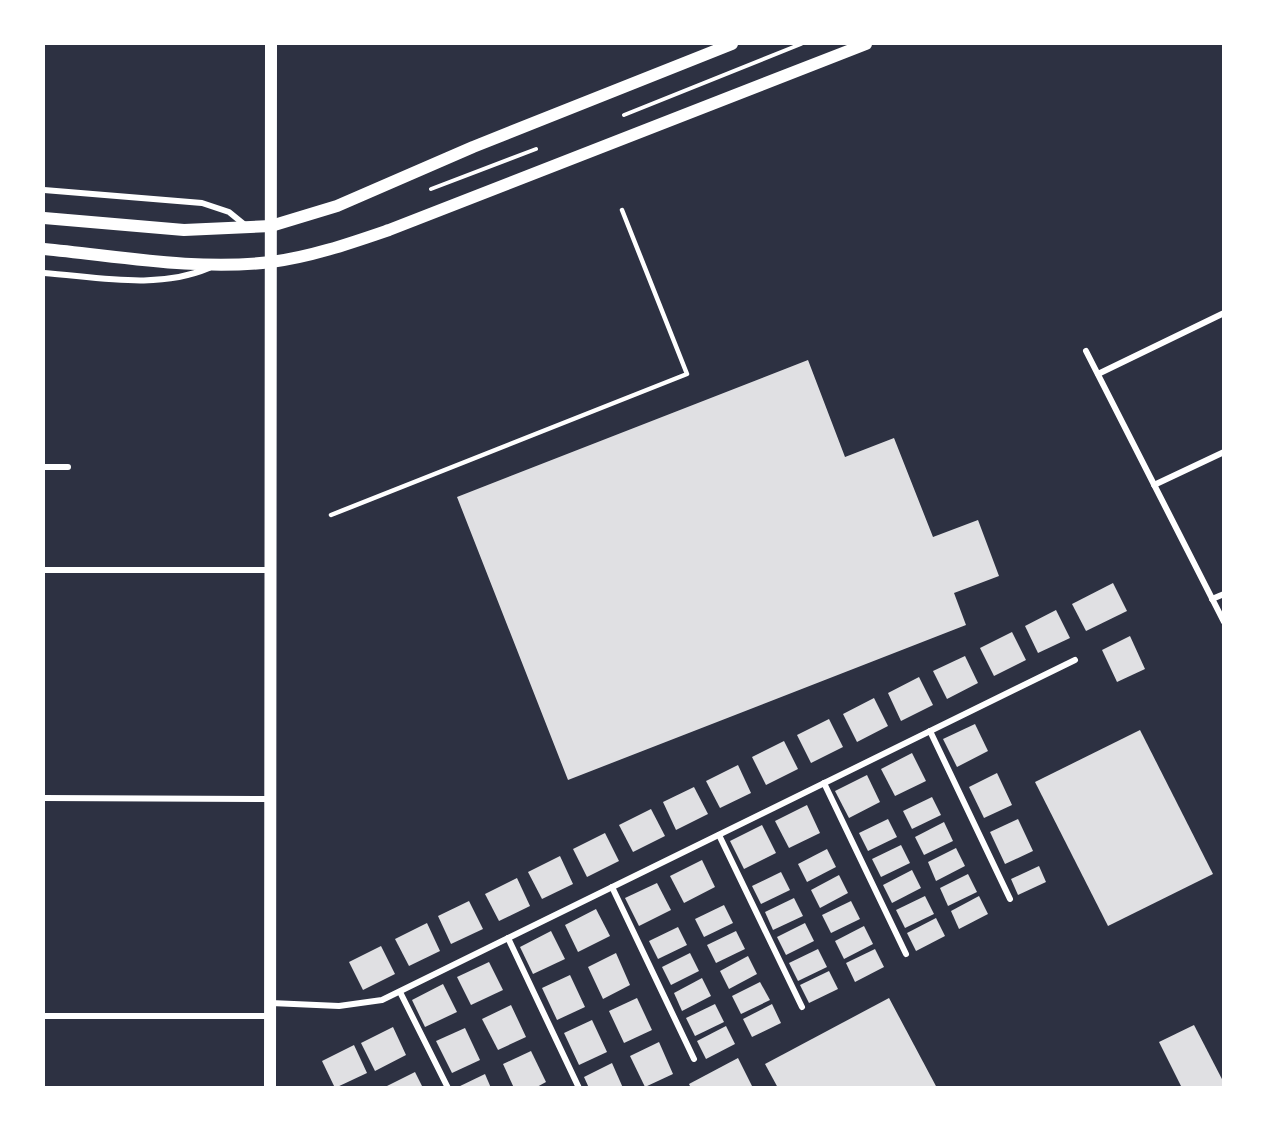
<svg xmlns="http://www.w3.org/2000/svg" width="1267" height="1131" font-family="Bitter,serif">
<rect width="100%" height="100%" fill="#2d3142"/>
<g fill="#e0e0e3">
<polygon points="808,360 845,457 894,438 933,537 978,520 999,576 954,593 966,625 568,780 457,497"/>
<polygon points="1113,583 1127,611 1086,631 1072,604"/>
<polygon points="1056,610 1070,638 1038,653 1025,626"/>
<polygon points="1012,632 1026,660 994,676 980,648"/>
<polygon points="1130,636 1145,669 1117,682 1102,650"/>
<polygon points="965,656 978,683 947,699 933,671"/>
<polygon points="919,677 933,705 901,721 888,693"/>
<polygon points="874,698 888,726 857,742 843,714"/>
<polygon points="829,719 843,747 811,763 797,735"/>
<polygon points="975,724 988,751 957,767 943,739"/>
<polygon points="1140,730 1213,874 1108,926 1035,782"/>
<polygon points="784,741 798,769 766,785 752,757"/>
<polygon points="912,753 926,781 895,796 881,769"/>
<polygon points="738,765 751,793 720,808 706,781"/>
<polygon points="997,773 1012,805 984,818 969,787"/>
<polygon points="867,775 880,802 849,818 835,791"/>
<polygon points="694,787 708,814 676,830 663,802"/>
<polygon points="932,797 941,815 912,829 903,811"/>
<polygon points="807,805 820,833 789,848 775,821"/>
<polygon points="651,809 665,836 633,852 619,825"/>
<polygon points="888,819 897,837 868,851 859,833"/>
<polygon points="1018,819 1033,851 1005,864 990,832"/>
<polygon points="944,822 953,841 924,855 915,837"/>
<polygon points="762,825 776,853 744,869 730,841"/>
<polygon points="605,833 619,861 587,877 573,849"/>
<polygon points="901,845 910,863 881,877 872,859"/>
<polygon points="956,848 965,866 936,881 928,862"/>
<polygon points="827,849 836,867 807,882 798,864"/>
<polygon points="560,856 573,884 542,899 528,872"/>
<polygon points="702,860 715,887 684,903 670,876"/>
<polygon points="1039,866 1046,882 1018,895 1011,879"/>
<polygon points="912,870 921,888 892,903 883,885"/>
<polygon points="781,872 790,890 761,904 752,886"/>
<polygon points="968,874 977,892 948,906 940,888"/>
<polygon points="839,875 848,893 820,908 811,890"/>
<polygon points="517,878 530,906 499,921 485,894"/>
<polygon points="657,883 671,910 639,926 625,898"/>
<polygon points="925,896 934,914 905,928 896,910"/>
<polygon points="979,896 988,914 959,929 951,911"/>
<polygon points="794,898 803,916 773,930 765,912"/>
<polygon points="469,901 483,929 451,944 438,916"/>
<polygon points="851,901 860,919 831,933 822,915"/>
<polygon points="724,905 733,923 704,937 695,919"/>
<polygon points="596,909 610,936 578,952 565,925"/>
<polygon points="936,918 945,936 916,951 907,933"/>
<polygon points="427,923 440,951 409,966 395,939"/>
<polygon points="805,923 814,941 786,955 777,937"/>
<polygon points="864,926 873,944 844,959 835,941"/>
<polygon points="678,927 687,945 658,959 649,941"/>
<polygon points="551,931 565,959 533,974 520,947"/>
<polygon points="736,931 745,949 716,963 707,945"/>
<polygon points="381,946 395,974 363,990 349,962"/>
<polygon points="818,949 827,967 798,981 789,963"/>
<polygon points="875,949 884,967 855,982 846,963"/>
<polygon points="616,953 630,985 603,999 588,967"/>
<polygon points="690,953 699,971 671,985 662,967"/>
<polygon points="748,956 757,974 729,989 720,971"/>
<polygon points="489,962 503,990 471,1005 457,977"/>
<polygon points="829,971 838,989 809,1003 800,985"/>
<polygon points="570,975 585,1007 557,1020 542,988"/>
<polygon points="702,978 711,996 682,1011 674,993"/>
<polygon points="760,982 770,1000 741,1014 732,996"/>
<polygon points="443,984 457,1012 425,1027 412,1000"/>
<polygon points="637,998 652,1030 624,1043 609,1011"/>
<polygon points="889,998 937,1088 778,1088 765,1064"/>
<polygon points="715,1004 724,1022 695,1036 686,1018"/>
<polygon points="772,1004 781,1023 752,1037 743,1019"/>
<polygon points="511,1005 526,1037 498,1050 482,1019"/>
<polygon points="592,1020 607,1052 579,1065 564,1033"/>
<polygon points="1194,1025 1224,1083 1224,1088 1182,1088 1159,1042"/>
<polygon points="726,1026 735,1044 706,1059 697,1041"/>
<polygon points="393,1027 406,1055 375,1071 361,1043"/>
<polygon points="465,1028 480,1060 452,1073 436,1041"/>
<polygon points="659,1042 673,1074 645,1087 630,1056"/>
<polygon points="354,1045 367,1073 335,1088 322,1061"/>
<polygon points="531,1051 546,1082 535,1088 514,1088 503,1064"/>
<polygon points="738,1058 753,1088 691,1088 689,1084"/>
<polygon points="612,1063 623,1088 589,1088 584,1077"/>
<polygon points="415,1072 423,1088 383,1088"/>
<polygon points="485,1074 491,1088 456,1088"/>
</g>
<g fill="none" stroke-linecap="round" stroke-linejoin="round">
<g stroke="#fff" stroke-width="4">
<polyline points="624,115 801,44"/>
<polyline points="431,189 536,149"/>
</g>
<polyline stroke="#fff" stroke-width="4.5" points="331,515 687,374 622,210"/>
<g stroke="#fff" stroke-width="6">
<polyline points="44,190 202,203 229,212 245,225"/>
<path d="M44 273C98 277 157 290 209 268"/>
<polyline points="1086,351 1224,622"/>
<polyline points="1098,374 1224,313"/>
<polyline points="44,467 68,467"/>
<polyline points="1154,485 1224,452"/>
<polyline points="44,570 270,570"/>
<polyline points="1212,599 1224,594"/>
<polyline points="930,731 1010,899"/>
<polyline points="824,783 906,954"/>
<polyline points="44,798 270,799"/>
<polyline points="719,835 802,1007"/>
<polyline points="612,887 694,1059"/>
<polyline points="508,938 579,1088"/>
<polyline points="400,992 448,1088"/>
<polyline points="271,1003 339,1006 382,1000 1075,660"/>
<polyline points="44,1016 270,1016"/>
</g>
<g stroke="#fff" stroke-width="12">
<polyline points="44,218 184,230 271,226 337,206 473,147 732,44"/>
<path d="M44 249C118 256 196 271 271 262 311 257 351 243 389 230L866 44"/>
<polyline points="270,1088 271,44"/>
</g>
</g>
<rect width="1267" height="1131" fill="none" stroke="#ffffff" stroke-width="90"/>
</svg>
